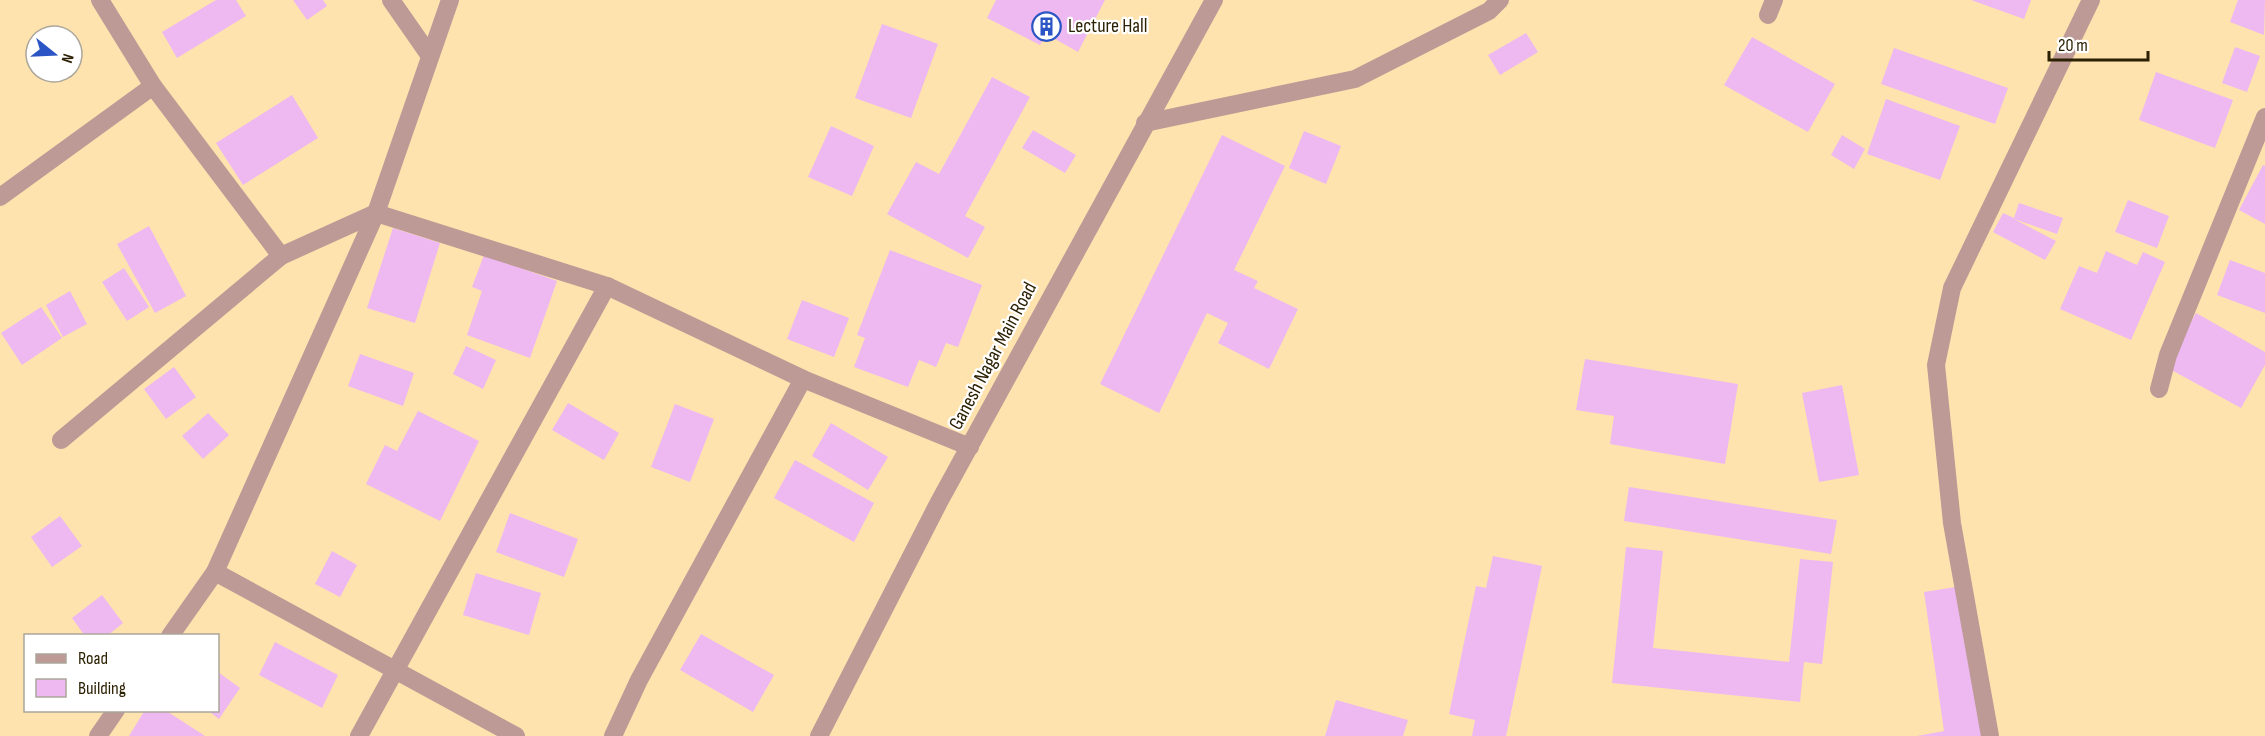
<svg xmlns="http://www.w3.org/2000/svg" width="2265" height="736" font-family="'Sofia Sans Condensed',sans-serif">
<rect width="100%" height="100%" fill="#fee3ae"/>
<g fill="#eeb9f1">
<polygon points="216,0 236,0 246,16 177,58 162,32"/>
<polygon points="293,0 323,0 327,6 307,20"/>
<polygon points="996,0 1105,0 1078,52 1046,34 1040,45 987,18"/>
<polygon points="1971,0 2031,0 2024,19"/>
<polygon points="2238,0 2265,0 2264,35 2230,22"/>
<polygon points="882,24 938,44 911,118 855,98"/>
<polygon points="1526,33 1538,52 1500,75 1488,55"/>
<polygon points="1752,37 1835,84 1808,132 1724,85"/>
<polygon points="2235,47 2260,56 2247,92 2222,83"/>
<polygon points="1894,48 2008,88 1995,124 1881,84"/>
<polygon points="2156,72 2233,100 2215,148 2139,120"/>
<polygon points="992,77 1030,97 965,216 985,227 968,258 887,214 916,162 939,174"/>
<polygon points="292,95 318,138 243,185 216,143"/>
<polygon points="1886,99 1960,126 1940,180 1867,154"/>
<polygon points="831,126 874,146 852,196 808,177"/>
<polygon points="1033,130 1076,155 1065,173 1022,148"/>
<polygon points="1304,131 1341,146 1326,184 1289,168"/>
<polygon points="1222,135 1285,166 1234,270 1258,281 1254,288 1298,309 1269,369 1218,343 1228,323 1207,313 1159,413 1100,384"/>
<polygon points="1842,135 1865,149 1854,169 1831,155"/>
<polygon points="2263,165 2265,166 2265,224 2239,210"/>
<polygon points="2128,200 2169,216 2157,248 2115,232"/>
<polygon points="2019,203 2063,218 2057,234 2014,219 2056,241 2045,260 1993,232 2003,213 2014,218"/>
<polygon points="149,226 186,296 155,313 117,244"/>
<polygon points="393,228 440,243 415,323 367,308"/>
<polygon points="890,250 982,285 958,347 946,343 936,367 919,360 908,387 854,367 865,338 857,335"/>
<polygon points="2106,251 2137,265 2143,252 2165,262 2131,340 2060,309 2079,266 2097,273"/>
<polygon points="484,255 557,281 530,358 467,335 482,291 472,287"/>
<polygon points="2230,260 2265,273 2265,313 2217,295"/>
<polygon points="124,268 149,307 127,321 102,282"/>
<polygon points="70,291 87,324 63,337 46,305"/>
<polygon points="802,300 849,318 834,357 787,339"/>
<polygon points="41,307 62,338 22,365 1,333"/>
<polygon points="2196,313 2265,352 2265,365 2241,408 2166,367"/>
<polygon points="466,346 496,360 483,389 453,374"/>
<polygon points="360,354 414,373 403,406 348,386"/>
<polygon points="1585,359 1738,384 1725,464 1610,444 1614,416 1576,410"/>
<polygon points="174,367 196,397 166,419 144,389"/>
<polygon points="1842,385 1859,475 1819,482 1802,393"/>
<polygon points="568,403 619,433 604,460 552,430"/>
<polygon points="675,404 714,419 690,482 651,467"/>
<polygon points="418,411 479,441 440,521 366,484 385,445 397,451"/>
<polygon points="208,413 229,435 203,459 182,436"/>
<polygon points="831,423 888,457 868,490 812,456"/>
<polygon points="795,460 874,503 854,542 774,498"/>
<polygon points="1629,487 1837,520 1831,554 1624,521"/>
<polygon points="510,513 578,539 564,577 496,552"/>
<polygon points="60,516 82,546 52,567 31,537"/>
<polygon points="1626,547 1663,551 1653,648 1789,662 1800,559 1833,562 1822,664 1804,662 1800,702 1612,683"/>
<polygon points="332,551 357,565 340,597 315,584"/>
<polygon points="1493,556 1542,566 1506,736 1472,736 1475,720 1449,714 1476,586 1486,588"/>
<polygon points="476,573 541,593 529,635 463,615"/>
<polygon points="1962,586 1983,736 1917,736 1944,731 1924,592"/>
<polygon points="102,595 123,623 107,636 85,636 72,618"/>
<polygon points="701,634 774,675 753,712 680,670"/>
<polygon points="275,642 338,675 322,708 259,675"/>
<polygon points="218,672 240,688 219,719 207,710 218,710"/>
<polygon points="1336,700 1408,720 1403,736 1325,736"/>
<polygon points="145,710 165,710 205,736 129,736"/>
</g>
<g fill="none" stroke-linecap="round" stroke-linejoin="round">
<g stroke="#be9a97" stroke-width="18">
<polyline points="100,0 153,86 281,256 376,213 607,286 803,379 970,447"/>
<polyline points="391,0 430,56"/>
<polyline points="1768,15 1774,0"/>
<polyline points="1145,123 1355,79 1489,11 1500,0"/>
<polyline points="0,197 153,86"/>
<polyline points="2159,389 2168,355 2265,117"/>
<polyline points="61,440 281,256"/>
<polyline points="215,572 516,736"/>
<polyline points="170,636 215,572 376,213 450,0"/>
<polyline points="98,736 116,710"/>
<polyline points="359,736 607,286"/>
<polyline points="613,736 639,680 803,379"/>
<polyline points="819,736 939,502 1214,0"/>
<polyline points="1990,736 1952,523 1936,365 1952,288 2091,0"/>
</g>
</g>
<defs>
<symbol id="building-ring" viewBox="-11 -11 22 22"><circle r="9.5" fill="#fff" stroke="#2b55c4" stroke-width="1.5"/><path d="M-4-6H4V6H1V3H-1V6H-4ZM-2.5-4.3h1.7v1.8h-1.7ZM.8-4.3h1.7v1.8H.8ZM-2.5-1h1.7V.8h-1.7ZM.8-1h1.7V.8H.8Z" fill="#2b55c4"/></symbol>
</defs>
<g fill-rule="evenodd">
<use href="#building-ring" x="1030" y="10" width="33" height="33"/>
</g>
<g text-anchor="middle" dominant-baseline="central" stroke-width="4.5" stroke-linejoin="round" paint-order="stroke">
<g font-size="20" fill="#2d2104" stroke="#fff" text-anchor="start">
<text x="1068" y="26">Lecture Hall</text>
</g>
<g font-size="20" fill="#2d2104" stroke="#fff">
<text transform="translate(993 356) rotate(-62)">Ganesh Nagar Main Road</text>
</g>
</g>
<rect x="24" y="634" width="195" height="78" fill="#ffffff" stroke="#aba69b" stroke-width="1.5"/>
<rect x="36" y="654" width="30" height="9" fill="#be9a97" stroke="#aba69b" stroke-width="1.5"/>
<text x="78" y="664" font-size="18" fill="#2d2104">Road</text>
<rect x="36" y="679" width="30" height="18" fill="#eeb9f1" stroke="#aba69b" stroke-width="1.5"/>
<text x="78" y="694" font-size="18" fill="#2d2104">Building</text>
<g transform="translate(54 54) rotate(108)"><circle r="28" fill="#ffffff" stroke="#aba69b" stroke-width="1.5"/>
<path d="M0-4.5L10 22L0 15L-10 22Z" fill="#2b55c4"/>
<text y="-9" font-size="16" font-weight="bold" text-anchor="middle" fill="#2d2104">N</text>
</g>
<path d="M2049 51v9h99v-9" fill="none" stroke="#2d2104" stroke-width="3"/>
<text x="2058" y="51" font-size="18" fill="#2d2104" stroke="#ffffff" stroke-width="4.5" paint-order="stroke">20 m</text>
</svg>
